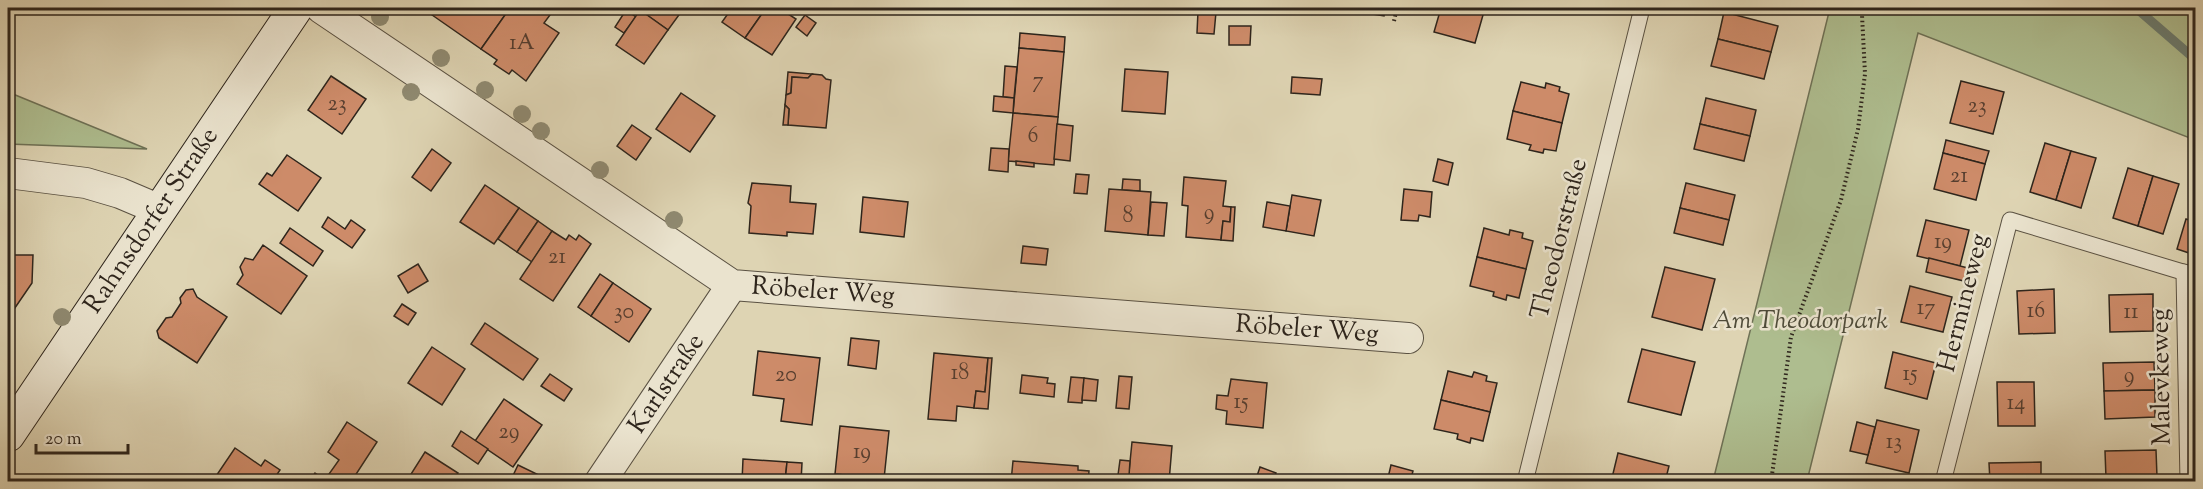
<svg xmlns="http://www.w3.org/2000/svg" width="2203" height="489" font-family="'Sorts Mill Goudy',serif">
<rect width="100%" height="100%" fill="#ded4b3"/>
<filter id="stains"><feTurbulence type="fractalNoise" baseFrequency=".00333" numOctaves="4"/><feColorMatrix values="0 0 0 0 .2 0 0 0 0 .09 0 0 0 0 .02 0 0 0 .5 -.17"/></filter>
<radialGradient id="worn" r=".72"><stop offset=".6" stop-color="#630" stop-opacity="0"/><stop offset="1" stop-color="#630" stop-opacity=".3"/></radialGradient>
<g fill="#aebd8f" stroke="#6e7156" stroke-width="1.5">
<polygon points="1830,8 2182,8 2195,18 2195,140 1918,33 1807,481 1713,481"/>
<polygon points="8,92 147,149 8,144"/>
</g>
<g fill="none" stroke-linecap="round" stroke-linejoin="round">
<polyline stroke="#6b7d72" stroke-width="9" points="2136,8 2196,60"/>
</g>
<g fill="#cd8b69" stroke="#2e251c" stroke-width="1.5">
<polygon points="414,8 510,8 481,49 422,8 420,12"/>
<polygon points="510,8 522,8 529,12 532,8 539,8 550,15 544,23 559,33 526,81 512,70 509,74 494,64 497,60 481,49"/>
<polygon points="642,8 684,8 668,30 640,10"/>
<polygon points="732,8 766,8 745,38 722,22"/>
<polygon points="766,8 779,8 796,19 772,55 745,38"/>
<polygon points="1336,8 1385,8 1384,16"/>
<polygon points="1441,8 1485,8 1475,43 1434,32"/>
<polygon points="626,10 636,17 624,33 615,27"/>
<polygon points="640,10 668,30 644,64 616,45"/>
<polygon points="1198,11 1216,12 1214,34 1197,33"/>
<polygon points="1724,12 1778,26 1771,52 1718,39"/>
<polygon points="805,15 816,23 807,36 796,27"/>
<polygon points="1229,26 1251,26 1250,45 1229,45"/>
<polygon points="1020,33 1065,37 1064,52 1019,48"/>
<polygon points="1718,39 1771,52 1764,79 1711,66"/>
<polygon points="1019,48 1064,52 1058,117 1013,113"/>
<polygon points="1005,66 1017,67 1014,98 1003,97"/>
<polygon points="1125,69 1168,72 1165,114 1122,111"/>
<polygon points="788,72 812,74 808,78 792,77 791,93 786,95"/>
<polygon points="812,74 822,75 826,79 831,80 826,128 788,125 789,109 785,105 786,95 791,93 792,77 808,78"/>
<polygon points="331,76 366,99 342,134 308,110"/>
<polygon points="1292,77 1322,79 1320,95 1291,93"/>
<polygon points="1961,81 2004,92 1993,134 1950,123"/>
<polygon points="1521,82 1545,88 1546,83 1560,87 1559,91 1569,94 1562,123 1513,111"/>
<polygon points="681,93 715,116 690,152 656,129"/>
<polygon points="994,96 1014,98 1013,113 993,111"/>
<polygon points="1706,98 1756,110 1750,136 1700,124"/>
<polygon points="785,105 789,109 788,125 783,125"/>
<polygon points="1513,111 1562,123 1556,151 1544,149 1543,153 1529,150 1531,145 1507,139"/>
<polygon points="1013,113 1058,117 1054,165 1008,161"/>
<polygon points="1057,124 1073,126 1070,161 1054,159"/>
<polygon points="1700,124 1750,136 1744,161 1694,149"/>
<polygon points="632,125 651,138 636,160 617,146"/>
<polygon points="1946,140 1989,151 1985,164 1943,153"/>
<polygon points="2045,143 2071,151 2056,200 2030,192"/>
<polygon points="991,148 1009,149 1008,172 989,170"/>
<polygon points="432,149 451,163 431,191 412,177"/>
<polygon points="2071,151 2096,158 2081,208 2056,200"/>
<polygon points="1943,153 1985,164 1976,200 1934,189"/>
<polygon points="287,155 321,178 298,211 259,184 267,173 272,176"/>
<polygon points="1438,159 1453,163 1448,185 1433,181"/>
<polygon points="1016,161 1034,163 1034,167 1016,165"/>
<polygon points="2128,168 2153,176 2138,226 2113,218"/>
<polygon points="1076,174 1089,175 1087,194 1074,193"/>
<polygon points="2153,176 2179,184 2163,234 2138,226"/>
<polygon points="1184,177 1226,181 1223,206 1231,207 1230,222 1223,221 1221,240 1186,237 1188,206 1182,205"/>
<polygon points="1123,179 1140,180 1140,191 1122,190"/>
<polygon points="752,183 791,186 790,202 816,204 813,234 787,232 787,236 749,233 751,206 748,203"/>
<polygon points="1686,183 1735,195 1729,220 1680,208"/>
<polygon points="485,185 519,208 494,244 460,222"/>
<polygon points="1109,189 1151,192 1148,235 1105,231"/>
<polygon points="1404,189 1432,192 1430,217 1419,215 1418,221 1401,220"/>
<polygon points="1292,195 1321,200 1314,236 1286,231"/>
<polygon points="863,197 908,202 904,237 860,232"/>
<polygon points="1151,202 1167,203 1164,236 1148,235"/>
<polygon points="1267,202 1290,206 1286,231 1263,227"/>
<polygon points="1231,207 1235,207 1233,241 1221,240 1223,221 1230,222"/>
<polygon points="519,208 538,221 517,252 498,239"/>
<polygon points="1680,208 1729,220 1723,245 1674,233"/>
<polygon points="328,217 345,229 351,220 365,230 352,248 322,227"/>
<polygon points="2186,219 2196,222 2196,231 2189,253 2177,249"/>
<polygon points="1926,220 1969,230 1960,266 1917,256"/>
<polygon points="538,221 552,231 532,262 517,252"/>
<polygon points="290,228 323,251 313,266 280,243"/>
<polygon points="1484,228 1509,235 1510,230 1523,233 1522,238 1533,241 1526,269 1477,257"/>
<polygon points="552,231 566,240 569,235 576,240 579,235 591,244 553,301 520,279"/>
<polygon points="263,245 307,276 281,314 237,284 243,275 240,267 245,258 253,260"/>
<polygon points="1023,246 1048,249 1046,265 1021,263"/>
<polygon points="8,255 33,255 32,283 8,318"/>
<polygon points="1477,257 1526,269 1519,298 1507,295 1506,300 1493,296 1494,292 1470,286"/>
<polygon points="1929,258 1968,268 1964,281 1926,272"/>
<polygon points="418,264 428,281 408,293 398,276"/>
<polygon points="1665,267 1715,279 1702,330 1652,317"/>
<polygon points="600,274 613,283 591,316 578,307"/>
<polygon points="613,283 651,309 629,342 591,316"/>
<polygon points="1910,286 1952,297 1943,332 1901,322"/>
<polygon points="193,289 197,297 227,317 197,363 159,338 157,331 166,318 172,317 181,303 180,298 186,290"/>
<polygon points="2054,289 2055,333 2019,334 2017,291"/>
<polygon points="2153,294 2153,331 2110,332 2109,295"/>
<polygon points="402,304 416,313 408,325 394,316"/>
<polygon points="485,323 538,359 523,380 471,344"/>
<polygon points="851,338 879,341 876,369 848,365"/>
<polygon points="432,347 465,369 442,405 408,383"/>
<polygon points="1642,349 1695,362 1681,415 1628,402"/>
<polygon points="758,351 820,358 812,425 781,421 784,399 753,395"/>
<polygon points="1893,352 1936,363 1927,399 1885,388"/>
<polygon points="934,353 988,358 985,392 976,391 974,408 957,406 956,421 928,419"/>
<polygon points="988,358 992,358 988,409 974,408 976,391 985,392"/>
<polygon points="2154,362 2155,390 2104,391 2103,363"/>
<polygon points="1448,371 1472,377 1474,372 1487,376 1486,381 1497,383 1490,412 1441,400"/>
<polygon points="550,374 572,389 564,401 541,386"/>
<polygon points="1022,375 1048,378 1047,383 1055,384 1054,397 1020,393"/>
<polygon points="1119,376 1132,377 1129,409 1116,408"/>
<polygon points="1071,377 1084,378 1082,403 1068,402"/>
<polygon points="1084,378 1098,380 1096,401 1082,400"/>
<polygon points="1231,379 1267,383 1263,428 1226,424 1227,411 1216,409 1217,395 1228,396"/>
<polygon points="1997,382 2034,382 2035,426 1998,426"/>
<polygon points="2155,390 2155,417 2105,419 2104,391"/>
<polygon points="504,399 542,425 513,467 475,441"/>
<polygon points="1441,400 1490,412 1483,441 1471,438 1470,443 1457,439 1458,434 1434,429"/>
<polygon points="1877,420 1919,430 1909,473 1866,463"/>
<polygon points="347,422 377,442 351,482 339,482 329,474 339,460 328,452"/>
<polygon points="1857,422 1875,427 1868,455 1850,451"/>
<polygon points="840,426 889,431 884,479 835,474"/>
<polygon points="461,431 488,449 478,464 452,446"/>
<polygon points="1132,442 1172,446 1169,482 1128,482"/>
<polygon points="235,448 261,466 265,460 280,470 272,482 212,482"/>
<polygon points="2156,450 2157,477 2106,478 2105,451"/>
<polygon points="425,452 458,473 452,482 406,482"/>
<polygon points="1618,453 1669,466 1665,482 1611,482"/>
<polygon points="743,459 787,462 785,482 742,482"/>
<polygon points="1120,460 1130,461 1129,476 1118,475"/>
<polygon points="1013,461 1078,466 1078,470 1089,471 1088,482 1011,482"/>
<polygon points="787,462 802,463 801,482 785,482"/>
<polygon points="2041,462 2041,482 1990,482 1989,463"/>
<polygon points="518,465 543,477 541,482 510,482"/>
<polygon points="1391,465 1413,471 1410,482 1387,482"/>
<polygon points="1260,467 1276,473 1273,482 1255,482"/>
<polygon points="315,473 328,482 309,482"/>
<polygon points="2157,477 2157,482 2106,482 2106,478"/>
</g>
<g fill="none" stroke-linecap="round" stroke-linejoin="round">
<defs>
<g id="lane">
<polyline points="2184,272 2188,482"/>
<polyline points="1525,482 1642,8"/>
<polyline points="1943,482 2010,220 2196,276"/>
</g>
<g id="street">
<polyline points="321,8 732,285 1408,338"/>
<polyline points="8,173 86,183 120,193 160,210"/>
<polyline points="600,482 732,285"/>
</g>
<polyline id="secondary" points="8,435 296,8"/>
</defs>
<use href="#lane" stroke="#5a5142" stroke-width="17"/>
<use href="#street" stroke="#5a5142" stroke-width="32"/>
<use href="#secondary" stroke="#2e251c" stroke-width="35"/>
<g stroke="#2e251c" stroke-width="4" stroke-dasharray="1.5 3" stroke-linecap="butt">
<polyline points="1249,8 1267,11 1268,8"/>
<polyline points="1394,21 1397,8"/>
<polyline points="1771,482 1791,337 1841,200 1858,129 1865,74 1862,15 1864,8"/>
</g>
<use href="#lane" stroke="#eae3ce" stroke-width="15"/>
<use href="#street" stroke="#eae3ce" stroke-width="30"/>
<use href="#secondary" stroke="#eae3ce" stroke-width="33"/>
</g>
<g fill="#8f8970">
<circle cx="380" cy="17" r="9"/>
<circle cx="441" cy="58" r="9"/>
<circle cx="485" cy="90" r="9"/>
<circle cx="411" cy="92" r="9"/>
<circle cx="522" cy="114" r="9"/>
<circle cx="541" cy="131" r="9"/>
<circle cx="600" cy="170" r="9"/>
<circle cx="674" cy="220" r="9"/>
<circle cx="62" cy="317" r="9"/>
</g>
<g text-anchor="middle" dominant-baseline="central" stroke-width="5" stroke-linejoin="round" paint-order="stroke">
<g font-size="22" fill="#563e2f">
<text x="522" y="44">1A</text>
<text x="1038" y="82">7</text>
<text x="337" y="105">23</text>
<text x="1977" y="107">23</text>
<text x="1033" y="137">6</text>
<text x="1959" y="177">21</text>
<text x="1209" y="214">9</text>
<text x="1128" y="217">8</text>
<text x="1943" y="243">19</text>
<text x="557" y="258">21</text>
<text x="1926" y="309">17</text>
<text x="2036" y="312">16</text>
<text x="624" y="313">30</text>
<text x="2131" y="313">11</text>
<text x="960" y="374">18</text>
<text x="1910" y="375">15</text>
<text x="786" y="376">20</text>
<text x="2129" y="377">9</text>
<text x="1241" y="403">15</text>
<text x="2016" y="404">14</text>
<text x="509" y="433">29</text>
<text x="1894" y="443">13</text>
<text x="862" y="453">19</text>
</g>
<g font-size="26" fill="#2e251c" stroke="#eae3ce">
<text transform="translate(152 221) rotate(-56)">Rahnsdorfer Straße</text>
<text transform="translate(1560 239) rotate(-76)">Theodorstraße</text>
<text transform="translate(823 292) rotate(4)">Röbeler Weg</text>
<text transform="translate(1964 303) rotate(-76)">Hermineweg</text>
<text transform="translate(1307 330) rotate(4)">Röbeler Weg</text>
<text transform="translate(2162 377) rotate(-91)">Malevkeweg</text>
<text transform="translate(667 384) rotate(-56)">Karlstraße</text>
</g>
<g font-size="26" font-style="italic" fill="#4e4b39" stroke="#eae3ce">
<text x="1800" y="321">Am Theodorpark</text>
</g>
</g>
<rect width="2203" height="489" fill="none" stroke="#ded4b3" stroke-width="30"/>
<rect x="9" y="9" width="2185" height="471" fill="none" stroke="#2e251c" stroke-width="3"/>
<rect x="15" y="15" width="2173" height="459" fill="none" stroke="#2e251c" stroke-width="1.5"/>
<path d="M36 444v9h92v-9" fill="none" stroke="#2e251c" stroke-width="3"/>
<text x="45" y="444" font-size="18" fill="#2e251c" stroke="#eae3ce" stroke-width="4.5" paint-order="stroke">20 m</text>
<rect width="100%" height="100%" filter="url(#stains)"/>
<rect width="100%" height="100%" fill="url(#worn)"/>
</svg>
